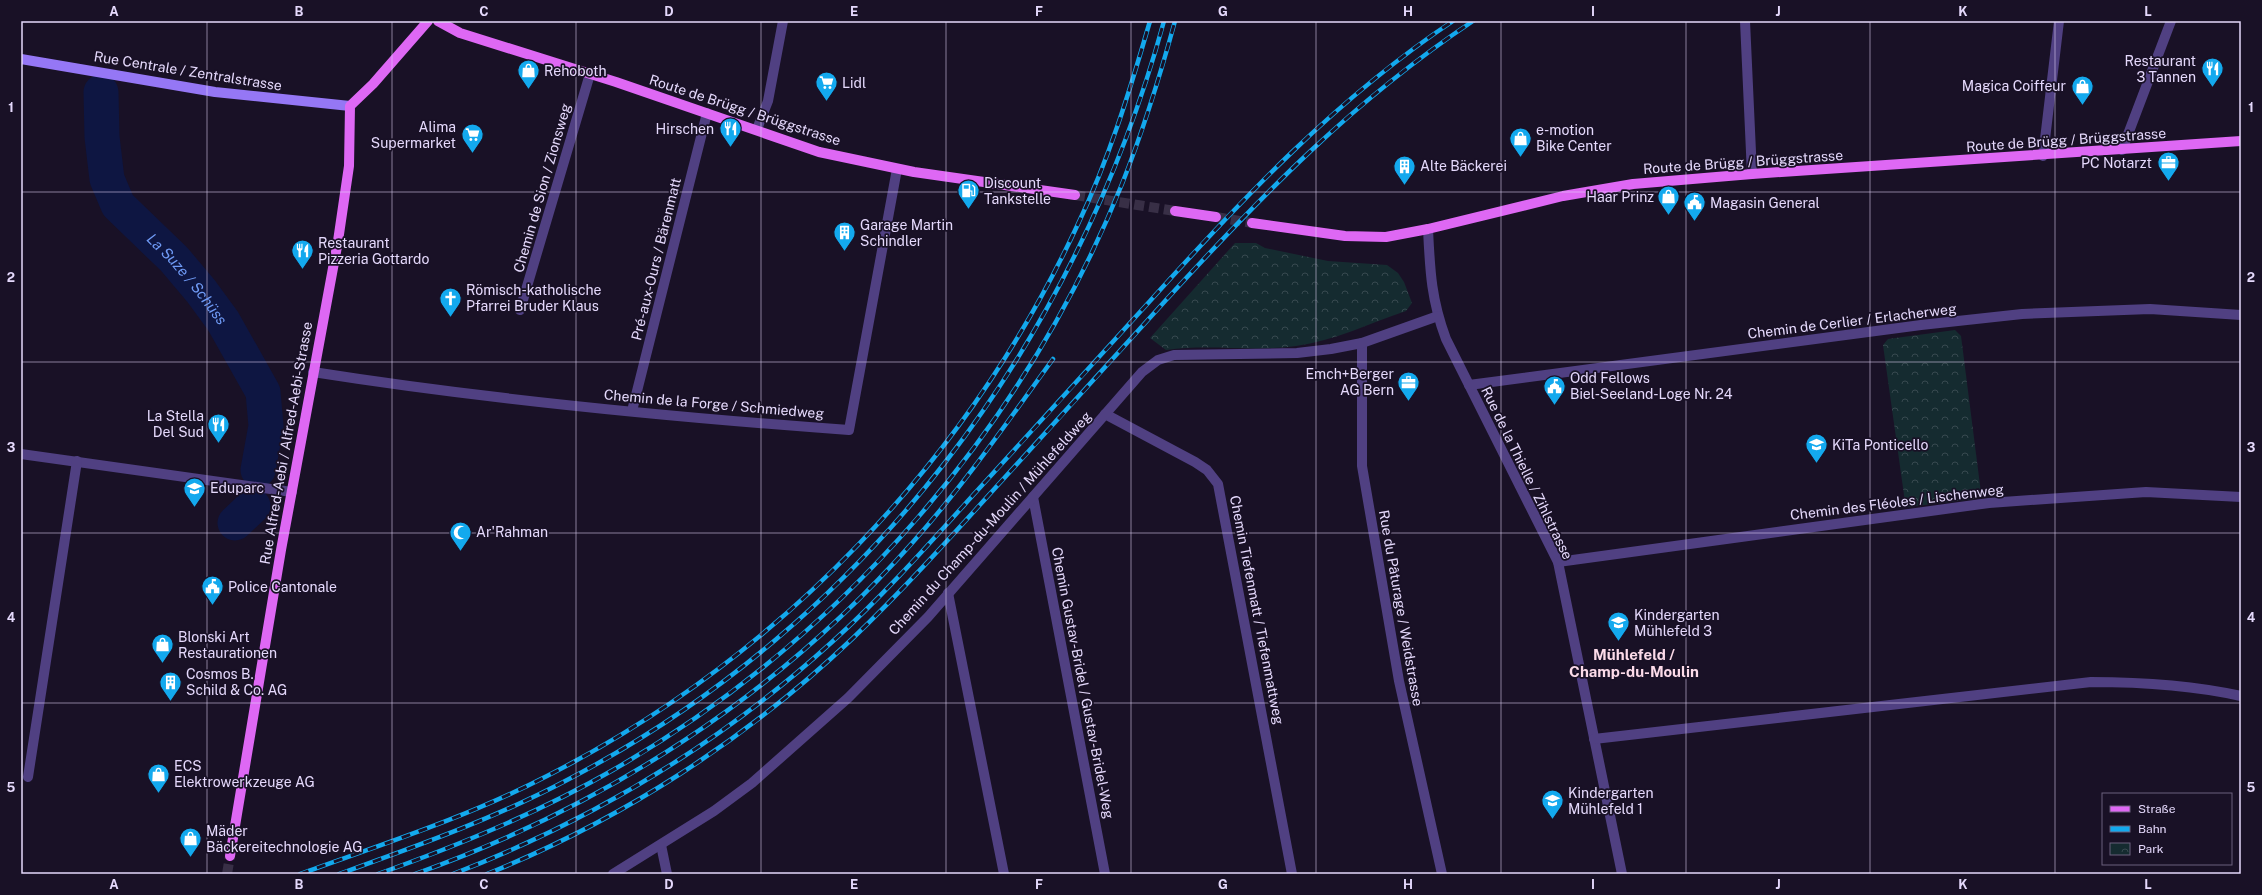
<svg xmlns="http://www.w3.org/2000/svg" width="2262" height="895" font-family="'Public Sans',sans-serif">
<defs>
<pattern id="park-crowns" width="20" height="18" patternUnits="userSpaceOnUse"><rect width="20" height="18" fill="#152b30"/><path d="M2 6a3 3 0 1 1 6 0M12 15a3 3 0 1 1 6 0" fill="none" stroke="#37494f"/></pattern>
</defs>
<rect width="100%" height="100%" fill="#191126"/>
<g fill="url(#park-crowns)">
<path d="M1235 243H1256L1265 248 1328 261 1387 265 1398 273 1404 282 1412 303 1406 311C1370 323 1334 341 1296 346 1253 352 1209 344 1166 350L1150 338Z"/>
<polygon points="1955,330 1961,336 1981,493 1974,499 1908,507 1905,502 1883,345 1888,339"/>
</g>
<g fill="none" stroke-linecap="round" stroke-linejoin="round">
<g stroke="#0e1642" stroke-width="35">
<path id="s1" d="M101 92 102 137 107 179 118 205 174 259 201 291 223 321 263 392 266 426 258 470"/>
<polyline points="235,523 253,506"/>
</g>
<g stroke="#382f46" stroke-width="10" stroke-dasharray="10 5" stroke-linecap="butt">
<polyline points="1075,195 1175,211"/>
<polyline points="1216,217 1252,223"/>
<polyline points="227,874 230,856"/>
</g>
<g stroke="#504082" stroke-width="10">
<polyline points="1745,21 1752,174"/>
<polyline points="757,129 768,101 783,21"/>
<polyline points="2122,150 2171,21"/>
<polyline points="2043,156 2059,21"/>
<path d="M1428 229C1430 270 1431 299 1446 339L1558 562 1622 874"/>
<polyline points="520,310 590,74"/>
<polyline points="1362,343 1362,466 1399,681 1442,874"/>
<path d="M313 372C491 400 670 417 849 430L897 169"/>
<polyline points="1469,385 1921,325 2022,314 2150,309 2241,315"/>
<polyline points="632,411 707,113"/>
<polyline points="1105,414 1195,462 1207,470 1218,484 1292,874"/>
<polyline points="21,454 292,492"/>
<polyline points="1033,497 1105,874"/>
<polyline points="1558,562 1989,503 2146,492 2241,497"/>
<polyline points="948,593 1004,874"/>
<path d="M1594 739 2091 682C2142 682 2191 685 2241 696"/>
<polyline points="28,777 77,461"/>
<polyline points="661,845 667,874"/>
<polyline points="613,874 714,811 752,783 848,698 928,617 1142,372 1158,360 1174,355 1297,353 1331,349 1362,343 1438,316"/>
</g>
<polyline stroke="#9577f5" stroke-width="10" points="21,59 215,92 350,106"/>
<g stroke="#de68f4" stroke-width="10">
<polyline points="438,21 460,33 616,82 819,152 914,172 1075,195"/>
<polyline points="1175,211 1216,217"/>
<polyline points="1252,223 1345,236 1386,237 1428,229 1563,196 1633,184 1752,174 2241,141"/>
<polyline points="230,856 281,550 338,241 349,166 350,106 373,84 428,21"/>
</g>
<defs>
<g id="rail">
<path d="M300 874C383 844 468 817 547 776 780 657 968 461 1078 224 1109 159 1130 90 1150 21"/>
<path d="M339 874C417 846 496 818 569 779 867 623 1076 343 1164 21"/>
<path d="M378 874C459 845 538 813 613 770 841 639 1024 428 1122 184 1143 131 1160 76 1175 21"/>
<path d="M415 874C606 806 778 695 913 542 964 485 1008 421 1053 359"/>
<path d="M453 874C593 820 721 743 832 642 883 596 929 544 975 493 1034 429 1092 365 1150 301 1243 198 1337 98 1453 21"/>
<path d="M487 874C621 820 747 739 852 639 903 590 950 538 997 486 1054 424 1110 362 1166 300 1263 194 1353 101 1473 21"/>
</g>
</defs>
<use href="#rail" stroke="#13a9ee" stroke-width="4.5"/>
<use href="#rail" stroke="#191126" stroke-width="3" stroke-dasharray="9" stroke-linecap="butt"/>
</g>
<path fill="none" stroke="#e5d9fc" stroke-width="1" stroke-opacity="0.55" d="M207 21V874M392 21V874M576 21V874M761 21V874M946 21V874M1131 21V874M1316 21V874M1501 21V874M1686 21V874M1870 21V874M2055 21V874M21 192H2241M21 362H2241M21 533H2241M21 703H2241"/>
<defs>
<symbol id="restaurant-pin" viewBox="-11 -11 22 30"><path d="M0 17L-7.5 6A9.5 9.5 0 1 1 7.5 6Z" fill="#13a9ee" stroke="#191126"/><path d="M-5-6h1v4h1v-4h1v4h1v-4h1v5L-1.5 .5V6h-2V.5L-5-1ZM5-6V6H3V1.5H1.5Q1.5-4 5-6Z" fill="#fff"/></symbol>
<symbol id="shop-pin" viewBox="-11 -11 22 30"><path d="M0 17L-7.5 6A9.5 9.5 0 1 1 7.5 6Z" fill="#13a9ee" stroke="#191126"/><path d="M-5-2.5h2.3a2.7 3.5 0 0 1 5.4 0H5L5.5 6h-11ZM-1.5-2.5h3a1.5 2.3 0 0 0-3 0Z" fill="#fff"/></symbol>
<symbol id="supermarket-pin" viewBox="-11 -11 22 30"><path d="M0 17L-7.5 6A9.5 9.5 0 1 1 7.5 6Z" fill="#13a9ee" stroke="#191126"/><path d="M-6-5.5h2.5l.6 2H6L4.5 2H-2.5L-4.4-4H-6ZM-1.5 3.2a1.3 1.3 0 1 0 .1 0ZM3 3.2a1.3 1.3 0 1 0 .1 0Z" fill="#fff"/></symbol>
<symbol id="office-pin" viewBox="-11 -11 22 30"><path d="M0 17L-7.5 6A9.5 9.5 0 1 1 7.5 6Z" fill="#13a9ee" stroke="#191126"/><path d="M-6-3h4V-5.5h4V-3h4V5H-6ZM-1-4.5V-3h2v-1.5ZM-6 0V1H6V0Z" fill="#fff"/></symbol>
<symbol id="building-pin" viewBox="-11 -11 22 30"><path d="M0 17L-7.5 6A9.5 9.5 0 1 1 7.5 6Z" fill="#13a9ee" stroke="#191126"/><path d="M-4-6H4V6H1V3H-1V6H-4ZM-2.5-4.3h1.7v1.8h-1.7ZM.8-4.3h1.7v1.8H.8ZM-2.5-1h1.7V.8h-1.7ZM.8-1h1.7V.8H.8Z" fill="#fff"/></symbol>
<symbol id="fuel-pin" viewBox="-11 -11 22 30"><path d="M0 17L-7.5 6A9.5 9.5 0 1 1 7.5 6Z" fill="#13a9ee" stroke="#191126"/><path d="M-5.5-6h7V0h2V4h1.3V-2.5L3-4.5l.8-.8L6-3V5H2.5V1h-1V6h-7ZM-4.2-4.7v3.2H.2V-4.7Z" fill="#fff"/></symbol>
<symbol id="civic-pin" viewBox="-11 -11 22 30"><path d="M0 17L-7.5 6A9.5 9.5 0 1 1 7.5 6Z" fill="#13a9ee" stroke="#191126"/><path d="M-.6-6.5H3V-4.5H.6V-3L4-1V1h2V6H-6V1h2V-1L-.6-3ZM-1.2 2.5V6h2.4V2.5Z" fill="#fff"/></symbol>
<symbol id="church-pin" viewBox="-11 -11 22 30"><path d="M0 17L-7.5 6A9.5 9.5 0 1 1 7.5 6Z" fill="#13a9ee" stroke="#191126"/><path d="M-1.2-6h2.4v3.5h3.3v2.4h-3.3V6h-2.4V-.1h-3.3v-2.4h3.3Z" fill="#fff"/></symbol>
<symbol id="school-pin" viewBox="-11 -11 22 30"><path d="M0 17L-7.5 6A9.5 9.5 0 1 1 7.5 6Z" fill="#13a9ee" stroke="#191126"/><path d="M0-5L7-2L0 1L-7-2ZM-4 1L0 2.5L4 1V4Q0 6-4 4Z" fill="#fff"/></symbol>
<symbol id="mosque-pin" viewBox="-11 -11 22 30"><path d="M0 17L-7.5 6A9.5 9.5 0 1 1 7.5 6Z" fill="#13a9ee" stroke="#191126"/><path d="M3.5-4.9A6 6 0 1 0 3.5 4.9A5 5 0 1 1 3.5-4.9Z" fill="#fff"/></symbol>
</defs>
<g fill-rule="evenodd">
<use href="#restaurant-pin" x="2200" y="56" width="25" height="34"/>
<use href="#shop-pin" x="516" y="58" width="25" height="34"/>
<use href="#supermarket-pin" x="814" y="70" width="25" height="34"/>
<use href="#shop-pin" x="2070" y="74" width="25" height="34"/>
<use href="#restaurant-pin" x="718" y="116" width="25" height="34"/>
<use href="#supermarket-pin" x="460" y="122" width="25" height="34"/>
<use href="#shop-pin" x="1508" y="126" width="25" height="34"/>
<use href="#office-pin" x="2156" y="150" width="25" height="34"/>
<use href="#building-pin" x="1392" y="154" width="25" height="34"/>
<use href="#fuel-pin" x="956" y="178" width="25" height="34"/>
<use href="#shop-pin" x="1656" y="184" width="25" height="34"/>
<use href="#civic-pin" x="1682" y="190" width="25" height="34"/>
<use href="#building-pin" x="832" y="220" width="25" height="34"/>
<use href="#restaurant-pin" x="290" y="238" width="25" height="34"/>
<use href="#church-pin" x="438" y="286" width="25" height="34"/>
<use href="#office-pin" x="1396" y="370" width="25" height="34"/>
<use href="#civic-pin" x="1542" y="374" width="25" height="34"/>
<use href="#restaurant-pin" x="206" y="412" width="25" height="34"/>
<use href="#school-pin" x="1804" y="432" width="25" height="34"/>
<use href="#school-pin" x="182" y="476" width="25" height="34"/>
<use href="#mosque-pin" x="448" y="520" width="25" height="34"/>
<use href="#civic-pin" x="200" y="574" width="25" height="34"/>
<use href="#school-pin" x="1606" y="610" width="25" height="34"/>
<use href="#shop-pin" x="150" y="632" width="25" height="34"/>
<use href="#building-pin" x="158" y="670" width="25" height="34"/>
<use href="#shop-pin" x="146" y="762" width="25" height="34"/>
<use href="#school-pin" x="1540" y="788" width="25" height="34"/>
<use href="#shop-pin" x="178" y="826" width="25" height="34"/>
</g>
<g text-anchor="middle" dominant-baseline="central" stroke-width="3.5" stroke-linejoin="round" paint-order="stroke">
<g font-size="14" fill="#e5d9fc" stroke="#191126" text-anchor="start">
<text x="2196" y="61" text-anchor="end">Restaurant<tspan x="2196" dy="16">3 Tannen</tspan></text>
<text x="544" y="71">Rehoboth</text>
<text x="842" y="83">Lidl</text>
<text x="2066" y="86" text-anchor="end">Magica Coiffeur</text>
<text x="456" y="127" text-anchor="end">Alima<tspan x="456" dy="16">Supermarket</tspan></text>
<text x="714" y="129" text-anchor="end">Hirschen</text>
<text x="1536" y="130">e-motion<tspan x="1536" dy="16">Bike Center</tspan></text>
<text x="2152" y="163" text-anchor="end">PC Notarzt</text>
<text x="1420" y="166">Alte Bäckerei</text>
<text x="984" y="183">Discount<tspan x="984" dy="16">Tankstelle</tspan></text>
<text x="1654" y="197" text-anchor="end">Haar Prinz</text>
<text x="1710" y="203">Magasin General</text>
<text x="860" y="225">Garage Martin<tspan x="860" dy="16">Schindler</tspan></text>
<text x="318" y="243">Restaurant<tspan x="318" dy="16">Pizzeria Gottardo</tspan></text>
<text x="466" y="290">Römisch-katholische<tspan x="466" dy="16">Pfarrei Bruder Klaus</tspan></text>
<text x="1394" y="374" text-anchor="end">Emch+Berger<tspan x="1394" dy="16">AG Bern</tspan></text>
<text x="1570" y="378">Odd Fellows<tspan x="1570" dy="16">Biel-Seeland-Loge Nr. 24</tspan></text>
<text x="204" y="416" text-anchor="end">La Stella<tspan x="204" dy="16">Del Sud</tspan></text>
<text x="1832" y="445">KiTa Ponticello</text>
<text x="210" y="488">Eduparc</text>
<text x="476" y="532">Ar'Rahman</text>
<text x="228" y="587">Police Cantonale</text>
<text x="1634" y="615">Kindergarten<tspan x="1634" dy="16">Mühlefeld 3</tspan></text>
<text x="178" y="637">Blonski Art<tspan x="178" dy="16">Restaurationen</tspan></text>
<text x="186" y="674">Cosmos B.<tspan x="186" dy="16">Schild &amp; Co. AG</tspan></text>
<text x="174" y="766">ECS<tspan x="174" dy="16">Elektrowerkzeuge AG</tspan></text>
<text x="1568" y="793">Kindergarten<tspan x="1568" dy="16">Mühlefeld 1</tspan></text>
<text x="206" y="831">Mäder<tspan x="206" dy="16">Bäckereitechnologie AG</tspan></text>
</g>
<g font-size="14" fill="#e5d9fc" stroke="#191126">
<text transform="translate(188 71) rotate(9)">Rue Centrale / Zentralstrasse</text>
<text transform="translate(745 110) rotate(18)">Route de Brügg / Brüggstrasse</text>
<text transform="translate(2066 140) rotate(-4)">Route de Brügg / Brüggstrasse</text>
<text transform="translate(1743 162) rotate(-4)">Route de Brügg / Brüggstrasse</text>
<text transform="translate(542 188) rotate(-74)">Chemin de Sion / Zionsweg</text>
<text transform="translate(656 259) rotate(-76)">Pré-aux-Ours / Bärenmatt</text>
<text transform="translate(1852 321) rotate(-7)">Chemin de Cerlier / Erlacherweg</text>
<text transform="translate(714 404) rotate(5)">Chemin de la Forge / Schmiedweg</text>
<text transform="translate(286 443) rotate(-80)">Rue Alfred-Aebi / Alfred-Aebi-Strasse</text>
<text transform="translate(1527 473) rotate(64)">Rue de la Thielle / Zihlstrasse</text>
<text transform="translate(1897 502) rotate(-7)">Chemin des Fléoles / Lischenweg</text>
<text transform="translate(990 523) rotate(-48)">Chemin du Champ-du-Moulin / Mühlefeldweg</text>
<text transform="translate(1401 608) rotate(80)">Rue du Pâturage / Weidstrasse</text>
<text transform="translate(1257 610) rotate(79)">Chemin Tiefenmatt / Tiefenmattweg</text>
<text transform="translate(1083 683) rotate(79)">Chemin Gustav-Bridel / Gustav-Bridel-Weg</text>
</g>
<g font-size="15" font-style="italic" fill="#6f9af5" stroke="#191126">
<text stroke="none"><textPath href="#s1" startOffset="217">La Suze / Schüss</textPath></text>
</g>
<g font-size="15" font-weight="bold" fill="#fcdbe9" stroke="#191126">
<text x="1634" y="654">Mühlefeld /<tspan x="1634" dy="17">Champ-du-Moulin</tspan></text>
</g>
</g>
<rect width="2262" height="895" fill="none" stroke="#191126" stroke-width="44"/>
<rect x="2102" y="793" width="130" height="72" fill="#191126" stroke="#6b617c"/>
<rect x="2110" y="806" width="20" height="6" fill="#de68f4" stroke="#6b617c"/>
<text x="2138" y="813" font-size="12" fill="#e5d9fc">Straße</text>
<rect x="2110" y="826" width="20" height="6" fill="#13a9ee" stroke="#6b617c"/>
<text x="2138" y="833" font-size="12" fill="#e5d9fc">Bahn</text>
<rect x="2110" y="843" width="20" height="12" fill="url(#park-crowns)" stroke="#6b617c"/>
<text x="2138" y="853" font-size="12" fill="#e5d9fc">Park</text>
<rect x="22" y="22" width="2218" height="851" fill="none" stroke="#e5d9fc" stroke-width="1.5"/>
<g font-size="13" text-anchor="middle" font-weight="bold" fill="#e5d9fc">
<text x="114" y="16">A</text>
<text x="299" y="16">B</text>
<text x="484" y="16">C</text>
<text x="669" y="16">D</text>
<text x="854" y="16">E</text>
<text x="1039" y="16">F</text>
<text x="1223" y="16">G</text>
<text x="1408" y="16">H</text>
<text x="1593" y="16">I</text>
<text x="1778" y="16">J</text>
<text x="1963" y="16">K</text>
<text x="2148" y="16">L</text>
<text x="11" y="112">1</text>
<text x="2251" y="112">1</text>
<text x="11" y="282">2</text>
<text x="2251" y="282">2</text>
<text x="11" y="452">3</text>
<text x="2251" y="452">3</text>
<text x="11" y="622">4</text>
<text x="2251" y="622">4</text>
<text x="11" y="792">5</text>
<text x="2251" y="792">5</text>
<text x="114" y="889">A</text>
<text x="299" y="889">B</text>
<text x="484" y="889">C</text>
<text x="669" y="889">D</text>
<text x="854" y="889">E</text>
<text x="1039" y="889">F</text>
<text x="1223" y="889">G</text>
<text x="1408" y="889">H</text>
<text x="1593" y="889">I</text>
<text x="1778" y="889">J</text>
<text x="1963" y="889">K</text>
<text x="2148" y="889">L</text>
</g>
</svg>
